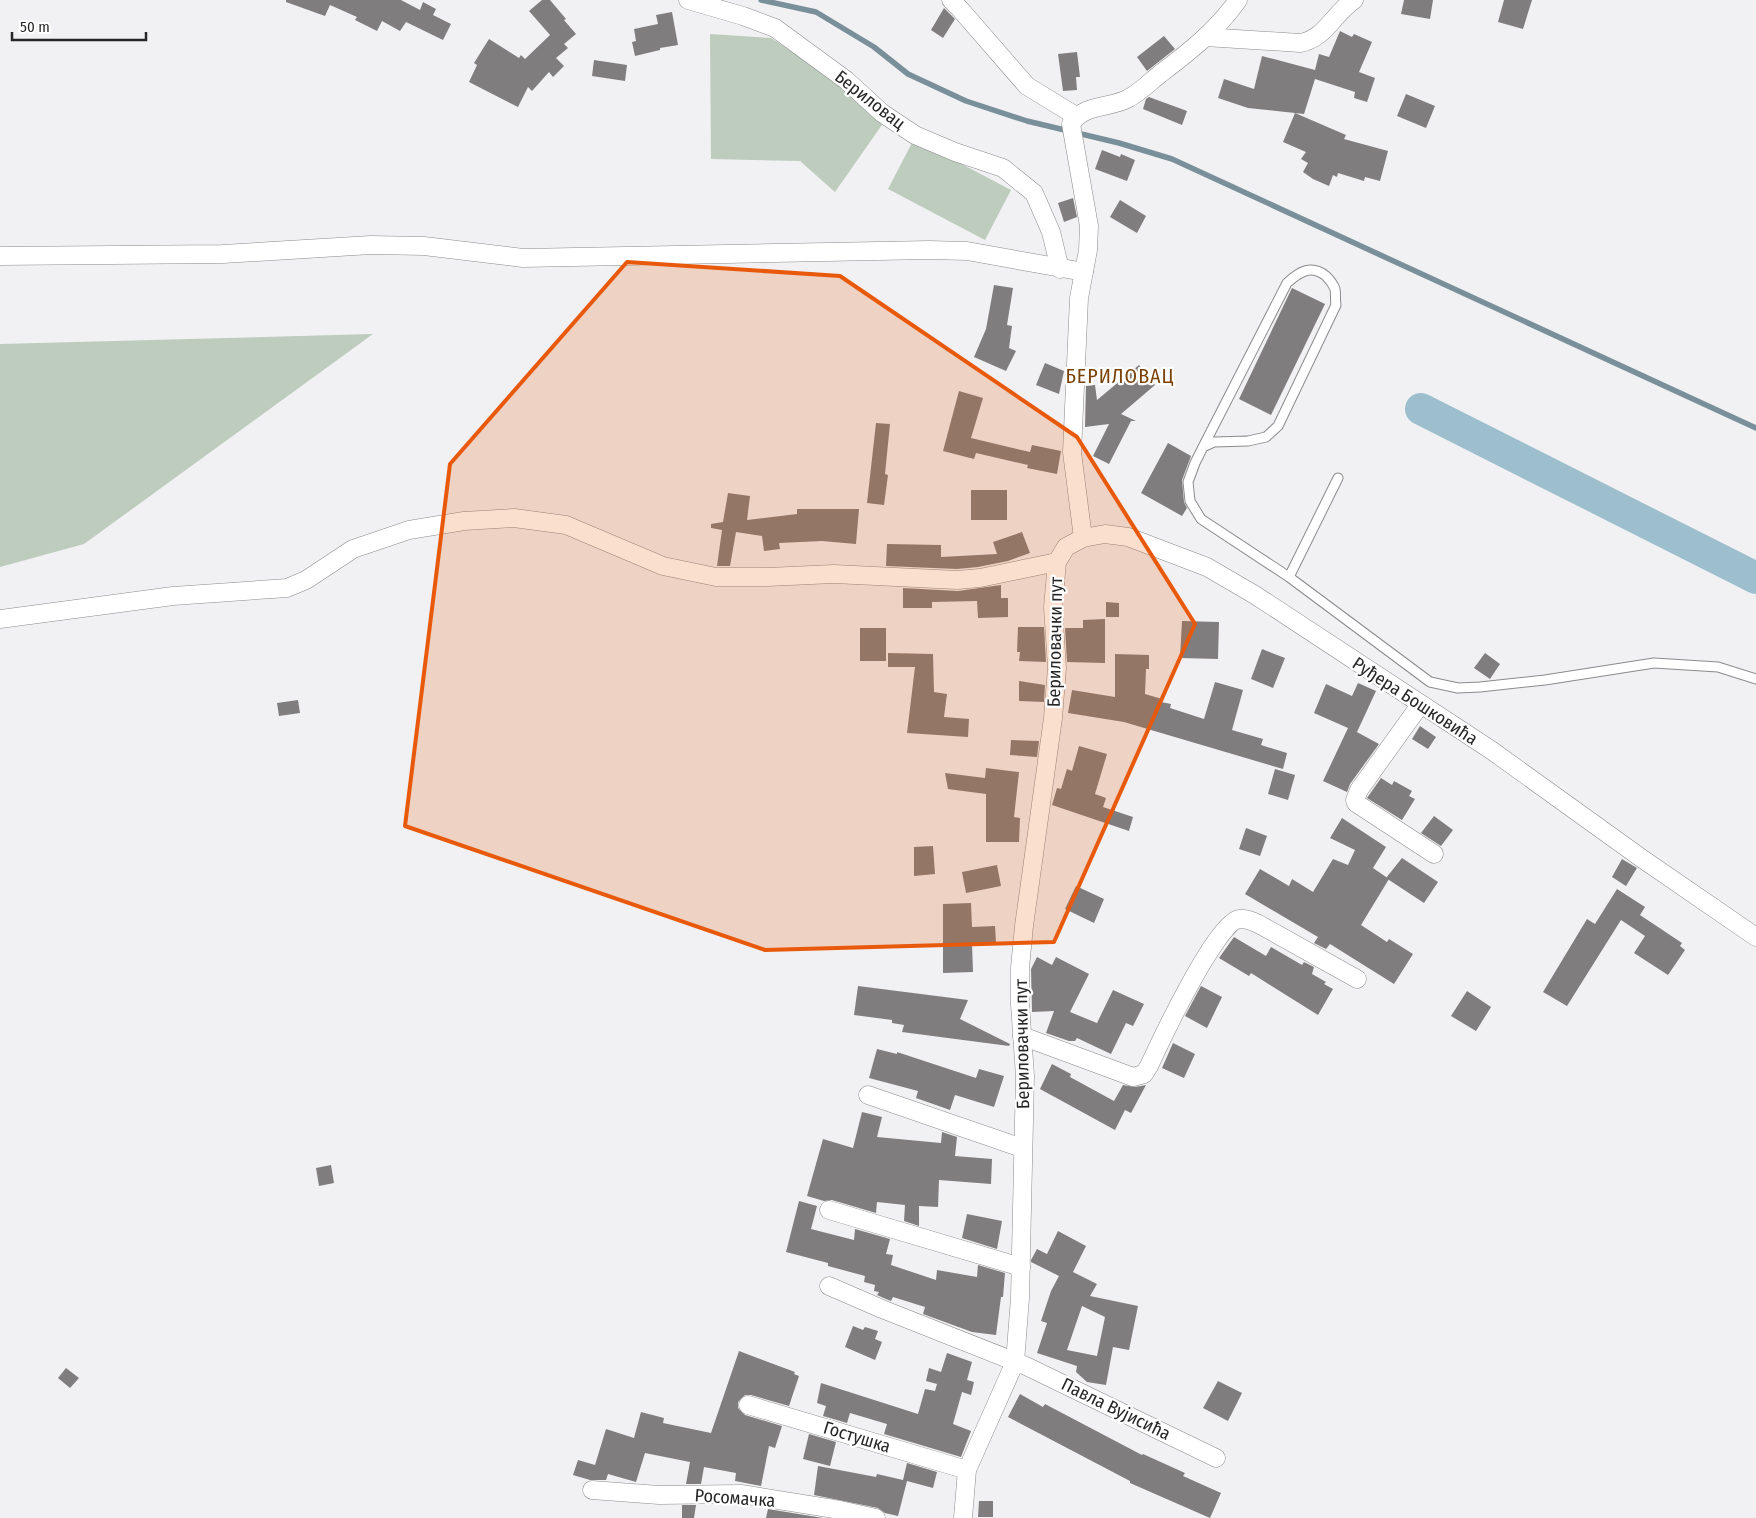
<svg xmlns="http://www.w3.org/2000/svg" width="1756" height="1518" font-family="'Fira Sans Condensed',sans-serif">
<rect width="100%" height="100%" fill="#f1f1f3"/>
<g fill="#bdccbd">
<polygon points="710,34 771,38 838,82 884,122 835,192 800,161 711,159"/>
<polygon points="914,139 1011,190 985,240 888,189"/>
<polygon points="373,334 84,544 0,567 0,344"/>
</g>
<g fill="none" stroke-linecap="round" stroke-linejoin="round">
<polyline stroke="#79909b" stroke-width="5.5" points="761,0 816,12 874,47 908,74 966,101 1027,121 1119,143 1172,159 1756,428"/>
<polyline stroke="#9dbecd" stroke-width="32" points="1421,409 1756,578"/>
</g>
<g fill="#807d7e" fill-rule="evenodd">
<polygon points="286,0 401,0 420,10 423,2 436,9 433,15 451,24 443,40 406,22 400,31 382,21 377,31 355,20 357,17 330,5 325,16 286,2"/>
<polygon points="542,0 550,0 566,19 564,20 576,34 564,44 568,48 556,58 564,66 553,77 549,72 532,91 528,87 518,107 469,82 477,65 474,63 489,39 519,58 521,55 525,59 550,35 529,11"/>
<polygon points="1404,0 1433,0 1430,19 1401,14"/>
<polygon points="1504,0 1532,0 1523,29 1498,22"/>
<polygon points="944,8 955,19 943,38 931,30"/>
<polygon points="672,12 678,45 660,48 660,50 635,56 632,42 636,41 634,29 658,24 656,15"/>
<polygon points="1340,31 1352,37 1354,34 1372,42 1359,72 1375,78 1367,102 1354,98 1355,92 1315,79 1304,114 1248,108 1218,98 1224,79 1254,89 1262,56 1315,70 1319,54 1329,57"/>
<polygon points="1164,36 1175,49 1147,71 1137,57"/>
<polygon points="1077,52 1080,77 1076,77 1077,90 1063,91 1058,54"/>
<polygon points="594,60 627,65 625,81 592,76"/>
<polygon points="1406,94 1435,106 1426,128 1397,116"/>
<polygon points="1149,97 1187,111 1182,125 1143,109 1146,99"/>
<polygon points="1295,113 1346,135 1344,139 1388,151 1380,181 1365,177 1364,181 1338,173 1337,177 1333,175 1329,186 1313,179 1303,172 1308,163 1301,159 1306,152 1283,142"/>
<polygon points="1102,150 1120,157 1121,154 1135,160 1127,181 1095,169"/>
<polygon points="1073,198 1077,217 1064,222 1058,203"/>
<polygon points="1120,200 1146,216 1137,233 1110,217"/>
<polygon points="994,285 1013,288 1007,325 1012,326 1009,348 1016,351 1006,371 974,357 986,329"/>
<polygon points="1292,288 1325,304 1271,415 1239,399"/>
<polygon points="1045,363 1064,371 1059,394 1036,385"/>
<polygon points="1139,365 1155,385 1121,414 1136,421 1131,421 1109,464 1093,456 1109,424 1085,427 1086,386 1095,385 1097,400"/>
<polygon points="959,391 983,398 971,438 1030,452 1032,445 1061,451 1057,474 1027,468 1028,465 976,453 974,459 943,451"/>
<polygon points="876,423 890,424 885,474 888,475 884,505 867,503"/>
<polygon points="1168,443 1191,456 1182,480 1184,502 1187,508 1182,516 1141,493"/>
<rect x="971" y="490" width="36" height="30"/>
<polygon points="728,493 750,496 747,520 797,514 797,509 859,509 856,544 822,541 779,543 780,549 764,551 762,536 736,532 730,566 717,566 722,530 711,528 711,524 723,522"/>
<polygon points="1022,532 1030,553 1008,561 978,567 957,569 886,566 887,544 941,545 941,557 997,554 993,542"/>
<polygon points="1001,585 1001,598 1008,598 1008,617 978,618 977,601 932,602 932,608 903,608 903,588 958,591"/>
<polygon points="1106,602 1119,603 1119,617 1106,617"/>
<polygon points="1105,619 1105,663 1067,662 1065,628 1083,628 1083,620"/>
<polygon points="1182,621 1219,622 1218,659 1180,658"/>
<polygon points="1018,627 1044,627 1046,662 1019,661 1020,652 1017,652"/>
<rect x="860" y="628" width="26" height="33"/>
<polygon points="1262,649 1285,658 1273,688 1251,679"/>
<polygon points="888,653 933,654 934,692 947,694 944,717 969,719 968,737 907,733 915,667 888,667"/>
<polygon points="1485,653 1500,664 1490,679 1474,668"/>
<polygon points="1115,654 1149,655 1149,669 1146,669 1145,694 1162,699 1161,702 1171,704 1170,708 1204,719 1215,682 1243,690 1232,730 1263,739 1261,745 1287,753 1283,769 1124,722 1068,713 1072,690 1115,697"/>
<polygon points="1019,681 1045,685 1044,702 1019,701"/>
<polygon points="1358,683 1376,691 1357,732 1355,731 1379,744 1350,784 1347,792 1323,781 1348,728 1314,713 1326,684 1352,696"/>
<polygon points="298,700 300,713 279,716 277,703"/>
<polygon points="1420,726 1436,737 1428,749 1412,739"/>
<polygon points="1011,740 1039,741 1037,757 1010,755"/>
<polygon points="1079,746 1107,754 1095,794 1106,798 1103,807 1133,817 1129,831 1052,805 1057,788 1061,789 1067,769 1072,771"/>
<polygon points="986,768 1019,772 1014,817 1020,818 1019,842 986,842 986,794 948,789 945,773 985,778"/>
<polygon points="1275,769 1295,775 1288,800 1268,794"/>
<polygon points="1381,778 1392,785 1394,781 1412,791 1409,796 1415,799 1402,820 1367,798"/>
<polygon points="1434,816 1453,830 1441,846 1421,833"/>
<polygon points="1342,818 1386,847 1373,868 1389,879 1361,925 1387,942 1389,939 1413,954 1394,984 1330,944 1326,949 1314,943 1318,937 1245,894 1260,869 1289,886 1292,879 1313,892 1333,859 1348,865 1355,850 1330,838"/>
<polygon points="1246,828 1267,836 1260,856 1239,849"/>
<polygon points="933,846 935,874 914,876 914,847"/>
<polygon points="1402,858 1438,882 1424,903 1386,878"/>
<polygon points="1622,859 1637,868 1626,886 1612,877"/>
<polygon points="997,865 1001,886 966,893 962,872"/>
<polygon points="1076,886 1104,899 1094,923 1065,909"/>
<polygon points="1617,889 1645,907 1640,915 1682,943 1680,946 1685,950 1668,975 1634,953 1645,936 1621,920 1567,1006 1543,992 1587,919 1595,924"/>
<polygon points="971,903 972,927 995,926 996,943 972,944 973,972 943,973 943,904"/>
<polygon points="1234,937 1266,956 1271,947 1302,965 1304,962 1314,967 1312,974 1326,982 1324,984 1333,989 1318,1015 1251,973 1249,976 1219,958"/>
<polygon points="1037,957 1052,965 1056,957 1089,974 1070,1012 1097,1023 1113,990 1144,1004 1133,1026 1126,1023 1111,1054 1077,1038 1075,1041 1069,1041 1046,1033 1054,1011 1032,1012 1031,969"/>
<polygon points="858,986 968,1000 960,1019 1010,1044 1009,1046 902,1032 904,1025 892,1023 892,1020 854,1015"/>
<polygon points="1201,986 1222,997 1207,1028 1185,1016"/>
<polygon points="1467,991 1491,1007 1476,1031 1451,1016"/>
<polygon points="1173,1043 1195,1054 1184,1078 1162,1068"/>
<polygon points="877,1049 897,1054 897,1052 976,1078 979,1069 1004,1076 994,1107 955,1095 950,1110 916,1098 918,1091 869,1078"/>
<polygon points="1052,1064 1071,1074 1070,1077 1114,1101 1123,1085 1135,1087 1146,1085 1131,1113 1125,1110 1115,1130 1040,1089"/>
<polygon points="862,1112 882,1117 877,1137 941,1143 942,1132 957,1137 955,1156 992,1159 991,1184 939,1180 938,1207 919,1206 919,1226 904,1221 905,1205 877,1202 876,1213 832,1200 824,1201 807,1196 823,1139 853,1148"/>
<polygon points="331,1165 334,1183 319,1186 316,1168"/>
<polygon points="799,1201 817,1206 811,1229 854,1240 855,1229 890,1239 886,1254 893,1255 891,1265 936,1280 937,1270 977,1277 978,1265 1005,1273 1003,1297 1001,1297 996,1335 972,1332 923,1314 925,1307 893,1297 891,1301 886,1299 877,1295 879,1292 874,1291 875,1285 864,1282 865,1276 828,1266 828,1263 786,1252"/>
<polygon points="967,1214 1002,1221 997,1249 962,1238"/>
<path d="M1058 1231 1086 1246 1073 1272 1097 1284 1090 1296 1138 1306 1129 1350 1113 1347 1106 1385 1087 1382 1076 1372 1077 1366 1037 1353 1047 1323 1041 1321 1051 1291 1059 1276 1031 1262V1260L1037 1249 1047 1254ZM1082 1306 1105 1317 1097 1356 1067 1350Z"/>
<polygon points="853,1326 863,1330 865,1327 878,1331 875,1339 882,1342 875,1360 845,1347"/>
<polygon points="739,1351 795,1372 794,1374 799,1376 789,1406 751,1395 745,1395 738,1402 738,1408 745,1415 782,1426 775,1448 769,1446 761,1486 735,1481 736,1473 704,1467 701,1484 686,1484 690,1462 645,1453 636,1482 608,1474 606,1480 590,1480 573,1475 578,1460 595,1465 606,1429 634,1438 641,1412 664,1418 663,1423 711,1433"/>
<polygon points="947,1353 972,1362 967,1380 974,1382 971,1395 962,1392 953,1424 971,1431 961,1457 884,1434 887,1424 850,1413 847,1423 823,1416 826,1406 817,1403 821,1383 918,1414 925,1389 935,1391 937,1384 926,1381 929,1368 941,1372"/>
<polygon points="66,1368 79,1378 70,1388 58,1378"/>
<polygon points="1218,1381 1242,1393 1228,1421 1203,1408"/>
<polygon points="1020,1394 1043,1407 1045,1404 1142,1455 1143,1454 1185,1473 1183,1476 1221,1493 1210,1518 1130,1483 1130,1481 1008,1417"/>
<polygon points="809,1434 836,1442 830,1466 803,1459"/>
<polygon points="907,1463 937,1472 933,1488 907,1481 898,1516 885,1513 878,1508 814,1495 818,1466 876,1477 877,1474 903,1480"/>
<polygon points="979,1501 993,1501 993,1517 978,1517"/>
<polygon points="682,1505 696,1505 694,1518 682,1518"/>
<polygon points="768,1509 823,1518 766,1518"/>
</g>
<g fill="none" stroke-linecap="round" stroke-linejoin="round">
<defs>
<g id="lane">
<path d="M1203 447 1214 442 1248 441 1266 437 1278 426 1336 305C1335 300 1336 294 1335 289 1333 284 1329 279 1326 276 1311 264 1299 272 1287 283L1203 447 1195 463 1188 482 1190 501 1201 519 1289 577 1430 682 1458 688 1480 687 1545 680 1654 663 1718 667 1756 679"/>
<polyline points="1289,577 1338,478"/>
</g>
<g id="street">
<polyline points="688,0 743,16 775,28 846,80 882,113 915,135 955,152 1003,168 1034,193 1051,232 1060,269"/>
<polyline points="951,0 960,9 1027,86 1076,116"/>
<path d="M1205 37 1300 43C1325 39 1334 13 1354 0"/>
<polyline points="0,256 223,254 371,245 424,246 523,258 929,250 967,251 1084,272"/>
<path d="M1083 538 1072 452 1079 298 1088 250 1089 226 1071 124C1084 103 1110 109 1129 98 1140 92 1150 82 1160 74 1189 52 1216 31 1238 0"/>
<polyline points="0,619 173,596 287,588 306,580 353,549 409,530 464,521 514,518 566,525 663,566 716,577 767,577 834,574 957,580 980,578 1057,562"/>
<polyline points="1420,705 1359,790 1355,800 1356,803 1434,854"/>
<path d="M1022 1036 1133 1077 1144 1074 1149 1066C1160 1042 1216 923 1239 919 1248 918 1257 923 1264 927L1357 979"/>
<polyline points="868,1095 1022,1148"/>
<polyline points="829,1210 1021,1267"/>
<polyline points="829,1286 882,1309 1026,1366 1216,1458"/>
<polyline points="748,1405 967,1470"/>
<polyline points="592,1490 659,1495 741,1494 840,1510 876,1518"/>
<polyline points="963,1518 967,1470 1015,1362 1020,1298 1025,1076 1020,1004 1020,968 1024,926 1053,718 1057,668 1053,607 1057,562 1066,547 1083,538 1105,534 1128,537 1207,567 1255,595 1491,750 1644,860 1756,937"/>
</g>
</defs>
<use href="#lane" stroke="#8b8b8d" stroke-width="11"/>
<use href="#street" stroke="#8b8b8d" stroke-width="19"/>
<use href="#lane" stroke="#fff" stroke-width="9"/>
<use href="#street" stroke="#fff" stroke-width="18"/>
</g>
<path fill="#e8590c" fill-opacity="0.2" stroke="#e8590c" stroke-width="4" stroke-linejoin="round" d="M627 262 840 276 1077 437 1195 624 1054 942 765 950 405 826 450 464Z"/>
<g text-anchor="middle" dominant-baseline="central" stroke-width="4.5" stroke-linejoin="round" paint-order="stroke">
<g font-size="18" fill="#262627" stroke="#fff">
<text transform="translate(870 100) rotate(38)">Бериловац</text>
<text transform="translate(1055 642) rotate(-89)">Бериловачки пут</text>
<text transform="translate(1415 701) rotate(33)">Руђера Бошковића</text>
<text transform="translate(1022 1044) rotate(-91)">Бериловачки пут</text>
<text transform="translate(1116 1409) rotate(26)">Павла Вујисића</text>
<text transform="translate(857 1437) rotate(17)">Гостушка</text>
<text transform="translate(735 1498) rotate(4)">Росомачка</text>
</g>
<g font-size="20" letter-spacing="1" fill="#7a4209" stroke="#fff">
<text x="1120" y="376">БЕРИЛОВАЦ</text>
</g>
</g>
<path d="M12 32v8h134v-8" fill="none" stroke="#262627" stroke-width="2.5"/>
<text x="20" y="32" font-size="15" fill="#262627" stroke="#ffffff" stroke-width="4" paint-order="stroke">50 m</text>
</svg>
